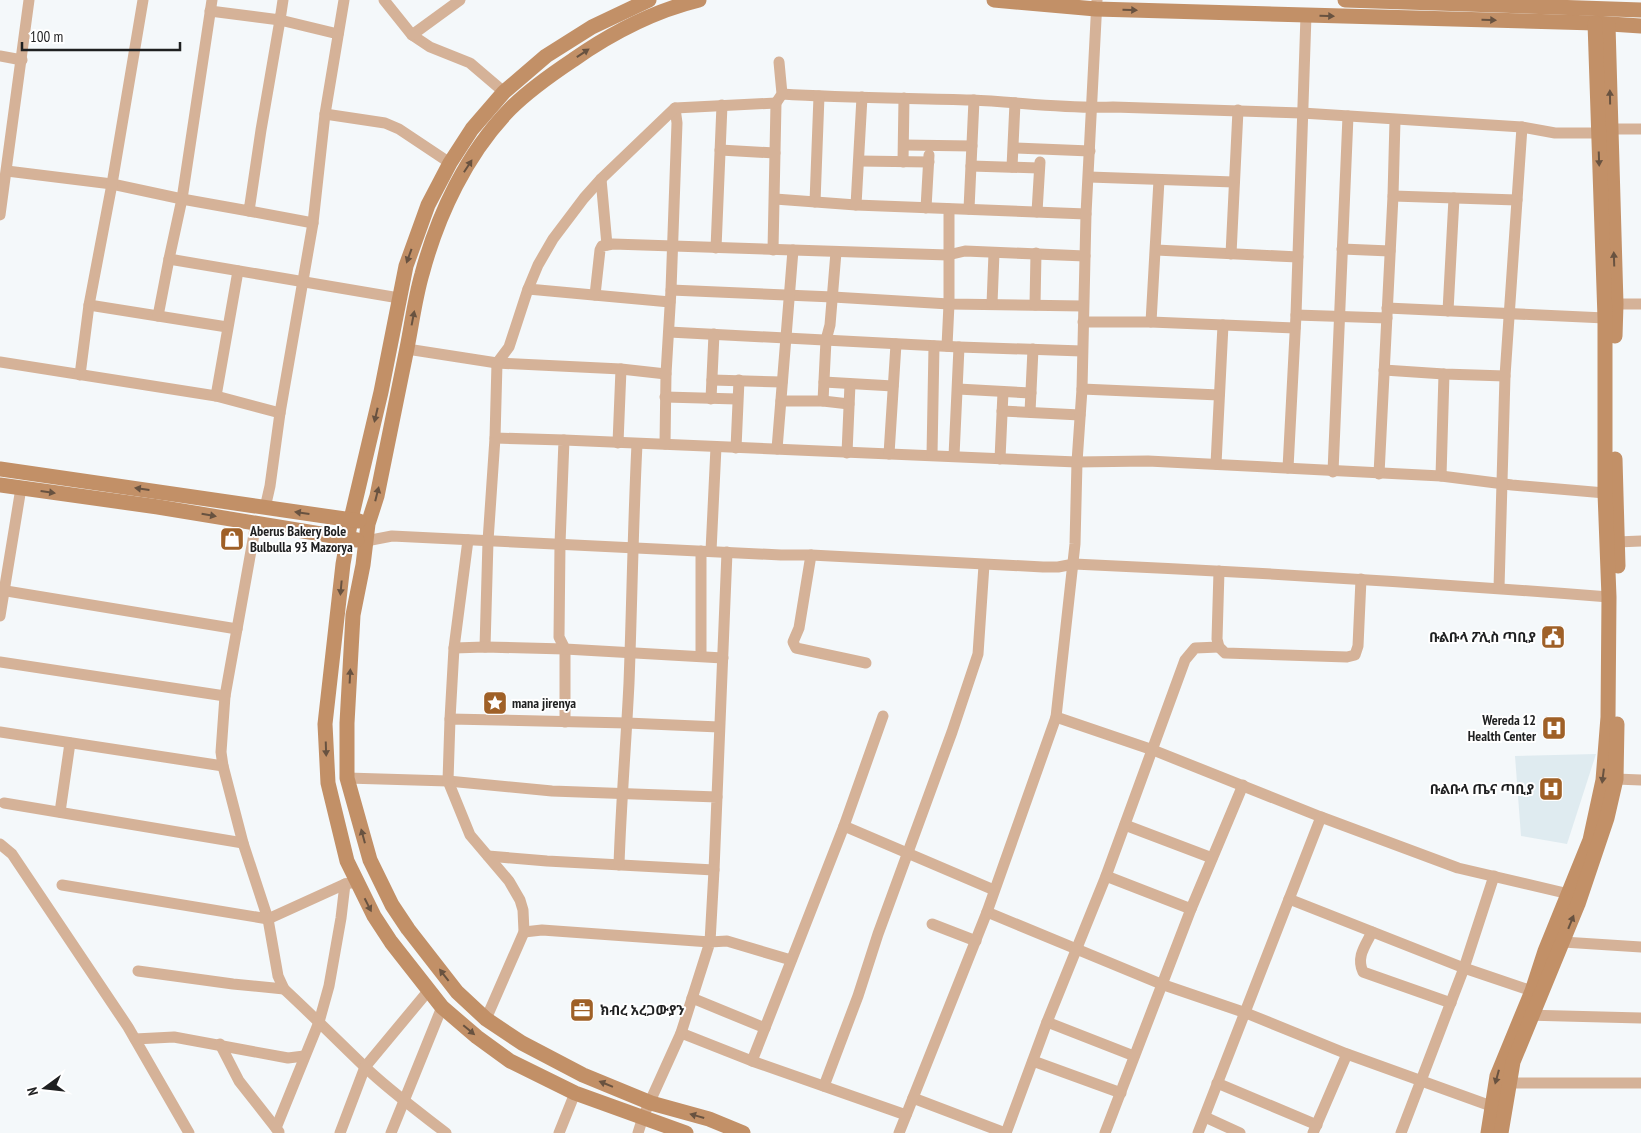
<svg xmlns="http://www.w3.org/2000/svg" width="1641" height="1133" font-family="'PT Sans Narrow','Noto Sans Ethiopic',sans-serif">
<rect width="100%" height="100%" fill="#f4f8fa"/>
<polygon fill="#dfebf0" points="1596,754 1567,844 1521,836 1515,756"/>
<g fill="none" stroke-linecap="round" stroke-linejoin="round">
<g stroke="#d5b298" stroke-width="11">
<polyline points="212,0 182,199 169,259 399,298"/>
<polyline points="384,0 412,35 430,47 470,63 504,92"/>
<polyline points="210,11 280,20 283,0"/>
<polyline points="412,35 460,0"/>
<polyline points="0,56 22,60"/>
<path d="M782 94C845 98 909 98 972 100 1019 102 1066 109 1113 107L1302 113 1522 127 1555 133H1598"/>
<polyline points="325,114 385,123 399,129 450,163"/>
<polyline points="1611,129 1641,129"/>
<polyline points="904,145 972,146"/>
<polyline points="1014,148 1090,151"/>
<polyline points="720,150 775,153"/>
<polyline points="859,161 929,162"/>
<polyline points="903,162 904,98"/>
<polyline points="971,166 1039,168"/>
<polyline points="1012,167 1015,103"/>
<polyline points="7,171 112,184 182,199 249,211 261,130 280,20 338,34"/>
<polyline points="1089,177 1234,182"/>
<polyline points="601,179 607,245"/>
<polyline points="1393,196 1517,200"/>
<polyline points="775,199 856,205 1086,214"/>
<polyline points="815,202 819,96"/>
<polyline points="856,205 862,97"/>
<polyline points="926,208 929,155"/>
<polyline points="969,209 974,100"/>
<polyline points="249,211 313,223"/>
<polyline points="1037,212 1040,162"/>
<polyline points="0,215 29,0"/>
<polyline points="716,248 722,105"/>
<polyline points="1342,249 1390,251"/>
<polyline points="773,250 776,103 782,94 779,62"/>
<polyline points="1156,250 1298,257"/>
<polyline points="1231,254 1238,110"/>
<polyline points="528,289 670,302"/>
<polyline points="671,290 833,297 949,304 1083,306"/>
<polyline points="595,295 600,250 602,246 613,244 948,255 965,251 1085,256"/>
<polyline points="992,304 994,253"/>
<polyline points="1616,304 1641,304"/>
<polyline points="89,305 227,327"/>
<polyline points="1035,305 1036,253"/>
<polyline points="1387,308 1605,318"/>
<polyline points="1448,311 1454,198"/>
<polyline points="1296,315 1387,318"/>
<polyline points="158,316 169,259"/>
<polyline points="1083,322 1151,322 1295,328"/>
<polyline points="1151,322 1159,180"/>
<polyline points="669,332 959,347 1082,351"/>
<polyline points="947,346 949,304 949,209"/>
<polyline points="407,349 497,363 621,369 666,374"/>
<polyline points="0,362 216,396 280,413"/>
<polyline points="1384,370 1444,374 1505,376"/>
<polyline points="80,375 89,305 112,184 143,0"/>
<polyline points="712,380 782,382"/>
<polyline points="824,382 893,386"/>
<polyline points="958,389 1031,393"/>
<polyline points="1082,389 1219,395"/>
<polyline points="216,396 238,271"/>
<polyline points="665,397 737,399"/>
<polyline points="711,399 714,334"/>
<polyline points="781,401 823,401 849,404"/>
<polyline points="823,401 826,340 830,325 836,252"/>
<polyline points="1002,411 1080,415"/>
<polyline points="1030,412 1033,349"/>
<polyline points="495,438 564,440 560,544 559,637 565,649 565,722"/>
<polyline points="564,440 1077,462 1148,461 1441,476 1512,485 1605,493"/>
<polyline points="618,443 621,369"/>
<polyline points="665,444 666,374 671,290 677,123 675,108"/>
<polyline points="736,448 739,380"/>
<polyline points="777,449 793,250"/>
<polyline points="847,453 850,384"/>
<polyline points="889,454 896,344"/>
<polyline points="932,455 934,346"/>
<polyline points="954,456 959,347"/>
<polyline points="1000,459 1003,392"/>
<polyline points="1216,464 1223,325"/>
<polyline points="1288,468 1296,315 1306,15"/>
<polyline points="1333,472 1348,116"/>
<polyline points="1379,474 1393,196 1395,120"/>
<polyline points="1441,476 1444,374"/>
<polyline points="265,508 270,486 280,413 313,223 325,114 344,0"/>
<path d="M256 523 225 696 221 752 223 766 243 843 268 919 278 976 284 989C312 1015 338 1041 365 1067 390 1091 419 1112 446 1133"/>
<path d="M366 541 392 536 781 555H811L1043 567H1058L1074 564C1252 572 1431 583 1609 597"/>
<polyline points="1617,542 1641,541"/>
<polyline points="701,551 701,656"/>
<polyline points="711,551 716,447"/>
<polyline points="811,555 799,628 793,642 796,648 866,663"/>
<polyline points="1219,571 1217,639 1219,647 1225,653 1347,657 1355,655 1358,646 1361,579"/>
<polyline points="1499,588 1505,376 1522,127"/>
<polyline points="0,590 237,629"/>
<polyline points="0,616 21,488"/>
<polyline points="485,647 488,541 495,438 497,363 509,347 528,289 538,265 553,239 584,198 601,179 675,108 776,103"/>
<polyline points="454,648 485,647 565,649 723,658"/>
<polyline points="0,662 225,696"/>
<polyline points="1056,717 1153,750 1321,817 1458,868 1569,894"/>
<polyline points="450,719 454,648 468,540"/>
<polyline points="0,732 223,766"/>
<polyline points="347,778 448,781 552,791 717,797 714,870 547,861 488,856"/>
<polyline points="1616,779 1641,780"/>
<polyline points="717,797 727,552"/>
<polyline points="4,803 243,843"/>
<polyline points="60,812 70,743"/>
<polyline points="1125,825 1212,858"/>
<polyline points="844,826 994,890"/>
<polyline points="0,844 12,854 128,1027 189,1133"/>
<path d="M619 865C621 804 626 744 629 683 632 603 633 524 637 444"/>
<polyline points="1106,876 1191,909"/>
<polyline points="62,885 268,919 345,884 356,882"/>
<polyline points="1289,899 1464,968 1532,991"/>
<polyline points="987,912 1161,984 1246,1013 1347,1054 1491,1106"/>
<polyline points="932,924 976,941"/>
<polyline points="524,932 542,930 710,942 714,870"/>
<path d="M1372 932C1365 946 1356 957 1363 972L1451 1003"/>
<polyline points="1563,942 1641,947"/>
<polyline points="138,971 233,984 284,989"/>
<polyline points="692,998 765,1028"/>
<polyline points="1525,1015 1641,1018"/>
<polyline points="486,1019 524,932 523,910 520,900 509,881 470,835 448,781 450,719 627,723 719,727"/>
<polyline points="1047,1022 1134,1056"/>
<polyline points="681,1033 752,1061 906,1115"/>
<polyline points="135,1039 174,1037 288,1058 304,1056"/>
<polyline points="220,1044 239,1081 279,1132"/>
<polyline points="752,1061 844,826 883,716"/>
<polyline points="1033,1061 1121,1093"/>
<polyline points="1217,1083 1317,1125"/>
<polyline points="1509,1083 1641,1083"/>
<polyline points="824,1086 858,996 878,934 952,732 978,654 984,565"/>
<polyline points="913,1098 1005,1133"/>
<polyline points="1205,1117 1240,1133"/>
<polyline points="276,1128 319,1022 329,986 341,918 345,884"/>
<polyline points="340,1133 365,1067 429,990"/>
<polyline points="391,1133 442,1007"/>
<polyline points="559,1133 575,1093"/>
<polyline points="638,1133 643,1117 681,1033 710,942 727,941 791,960"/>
<polyline points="899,1133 987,912 1056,717 1075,544 1077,462 1082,389 1086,214 1097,0"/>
<polyline points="1006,1133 1047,1022 1106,876 1185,660 1195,648 1219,647"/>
<polyline points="1105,1133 1191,909 1243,785"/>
<polyline points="1198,1133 1321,817"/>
<polyline points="1313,1133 1347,1054"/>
<polyline points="1401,1133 1464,968 1494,876"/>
</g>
<g stroke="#c29067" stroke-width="15">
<polyline points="649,0 592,27 546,56 504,92 472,129 450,163 428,205 406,266 381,392 351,519 343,564 325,724 328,783 347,861 374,916 391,942 442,1007 477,1037 510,1061 575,1093 686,1133"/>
<path d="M699 0C654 11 610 34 573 60 552 74 529 90 510 109 467 153 438 214 422 274 415 298 412 323 407 348 397 397 387 447 377 496L368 524 363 565 353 615 347 723V778L370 860 392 905 408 929 457 992 486 1019 522 1043 583 1075 651 1103 709 1119 743 1133"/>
<polyline points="994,0 1096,9 1595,23 1641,26"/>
<polyline points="1345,0 1641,10"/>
<polyline points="1608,25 1616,304 1615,336"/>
<polyline points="1615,459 1618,566"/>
<polyline points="0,469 359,521"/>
<polyline points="0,485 158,507 357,540"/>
<polyline points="1488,1133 1497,1076 1532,991 1545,951 1590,840 1603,780 1608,717 1609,597 1605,493 1605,318 1595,23"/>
<polyline points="1501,1133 1513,1062 1578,904 1607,818 1616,779 1617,724"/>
</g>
</g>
<defs><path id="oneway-solid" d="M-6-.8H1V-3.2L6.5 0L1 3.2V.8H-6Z" transform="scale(1.25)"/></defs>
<g fill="#685240">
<use href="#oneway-solid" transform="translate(1130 10) rotate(2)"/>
<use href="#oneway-solid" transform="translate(1327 16) rotate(2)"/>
<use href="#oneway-solid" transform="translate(1489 20) rotate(2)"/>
<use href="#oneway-solid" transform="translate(583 53) rotate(-34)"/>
<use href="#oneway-solid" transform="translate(1610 97) rotate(-91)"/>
<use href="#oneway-solid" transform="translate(1599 159) rotate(88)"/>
<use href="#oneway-solid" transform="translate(468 166) rotate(-57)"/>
<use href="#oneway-solid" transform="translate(409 256) rotate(110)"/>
<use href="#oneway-solid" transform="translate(1614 259) rotate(-92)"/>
<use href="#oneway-solid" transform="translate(413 318) rotate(-79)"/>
<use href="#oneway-solid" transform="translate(376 415) rotate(103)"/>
<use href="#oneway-solid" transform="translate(142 489) rotate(-172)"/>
<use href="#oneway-solid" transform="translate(48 492) rotate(8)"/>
<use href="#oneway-solid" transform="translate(377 494) rotate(-76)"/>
<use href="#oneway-solid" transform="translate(302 513) rotate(-172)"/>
<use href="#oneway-solid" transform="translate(209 515) rotate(10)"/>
<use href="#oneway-solid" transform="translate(341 588) rotate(95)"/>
<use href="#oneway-solid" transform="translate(350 676) rotate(-87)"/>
<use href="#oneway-solid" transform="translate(326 749) rotate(88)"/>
<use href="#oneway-solid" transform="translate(1603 776) rotate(97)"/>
<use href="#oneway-solid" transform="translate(363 836) rotate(-105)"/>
<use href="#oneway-solid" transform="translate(368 905) rotate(63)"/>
<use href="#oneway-solid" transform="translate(1571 922) rotate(-68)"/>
<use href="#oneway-solid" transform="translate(444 975) rotate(-128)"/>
<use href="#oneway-solid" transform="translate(469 1030) rotate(40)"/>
<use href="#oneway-solid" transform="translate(1497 1077) rotate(105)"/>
<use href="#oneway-solid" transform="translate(606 1084) rotate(-158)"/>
<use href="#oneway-solid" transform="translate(697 1116) rotate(-164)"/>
</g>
<defs>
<symbol id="shop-square" viewBox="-11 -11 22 22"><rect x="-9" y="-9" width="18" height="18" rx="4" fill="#9f6027" stroke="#fff"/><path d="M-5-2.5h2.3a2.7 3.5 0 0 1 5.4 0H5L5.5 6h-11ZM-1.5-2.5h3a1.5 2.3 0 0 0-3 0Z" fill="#fff"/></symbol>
<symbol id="civic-square" viewBox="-11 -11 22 22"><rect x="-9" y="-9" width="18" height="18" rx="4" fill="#9f6027" stroke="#fff"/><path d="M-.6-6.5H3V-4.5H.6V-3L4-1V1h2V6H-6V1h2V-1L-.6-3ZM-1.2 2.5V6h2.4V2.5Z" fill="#fff"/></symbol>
<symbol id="sight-square" viewBox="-11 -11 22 22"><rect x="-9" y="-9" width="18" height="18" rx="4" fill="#9f6027" stroke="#fff"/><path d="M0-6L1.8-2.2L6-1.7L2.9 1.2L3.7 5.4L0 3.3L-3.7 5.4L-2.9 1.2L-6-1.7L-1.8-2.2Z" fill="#fff"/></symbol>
<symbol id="hospital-square" viewBox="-11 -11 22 22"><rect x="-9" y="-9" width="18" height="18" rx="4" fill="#9f6027" stroke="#fff"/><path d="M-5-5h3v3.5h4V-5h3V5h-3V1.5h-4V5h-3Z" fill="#fff"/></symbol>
<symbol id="office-square" viewBox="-11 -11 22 22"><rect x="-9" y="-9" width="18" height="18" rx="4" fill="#9f6027" stroke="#fff"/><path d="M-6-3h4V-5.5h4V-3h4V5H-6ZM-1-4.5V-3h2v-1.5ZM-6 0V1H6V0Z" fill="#fff"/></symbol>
</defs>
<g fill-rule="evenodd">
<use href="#shop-square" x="218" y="525" width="28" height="28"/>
<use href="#civic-square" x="1539" y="623" width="28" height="28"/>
<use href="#sight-square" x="481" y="689" width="28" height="28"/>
<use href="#hospital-square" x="1540" y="714" width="28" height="28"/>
<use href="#hospital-square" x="1537" y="775" width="28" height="28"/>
<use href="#office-square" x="568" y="996" width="28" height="28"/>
</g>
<g text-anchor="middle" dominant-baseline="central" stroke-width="4" stroke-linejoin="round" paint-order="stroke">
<g font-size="14" font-weight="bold" fill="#1f2021" stroke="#fff" text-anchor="start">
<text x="250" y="531">Aberus Bakery Bole<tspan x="250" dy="16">Bulbulla 93 Mazorya</tspan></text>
<text x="1536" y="637" text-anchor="end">ቡልቡላ ፖሊስ ጣቢያ</text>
<text x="512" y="703">mana jirenya</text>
<text x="1536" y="720" text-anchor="end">Wereda 12<tspan x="1536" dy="16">Health Center</tspan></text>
<text x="1534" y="789" text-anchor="end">ቡልቡላ ጤና ጣቢያ</text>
<text x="600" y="1010">ክብረ አረጋውያን</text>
</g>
</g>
<g transform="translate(45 1088) rotate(255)" stroke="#ffffff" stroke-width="4" paint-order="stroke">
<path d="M0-4L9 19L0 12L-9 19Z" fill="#1f2021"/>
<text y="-8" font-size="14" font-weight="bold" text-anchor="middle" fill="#1f2021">N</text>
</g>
<path d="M22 42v8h158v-8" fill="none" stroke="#1f2021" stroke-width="2.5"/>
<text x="30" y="42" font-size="15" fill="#1f2021" stroke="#ffffff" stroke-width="4" paint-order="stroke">100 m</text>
</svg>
